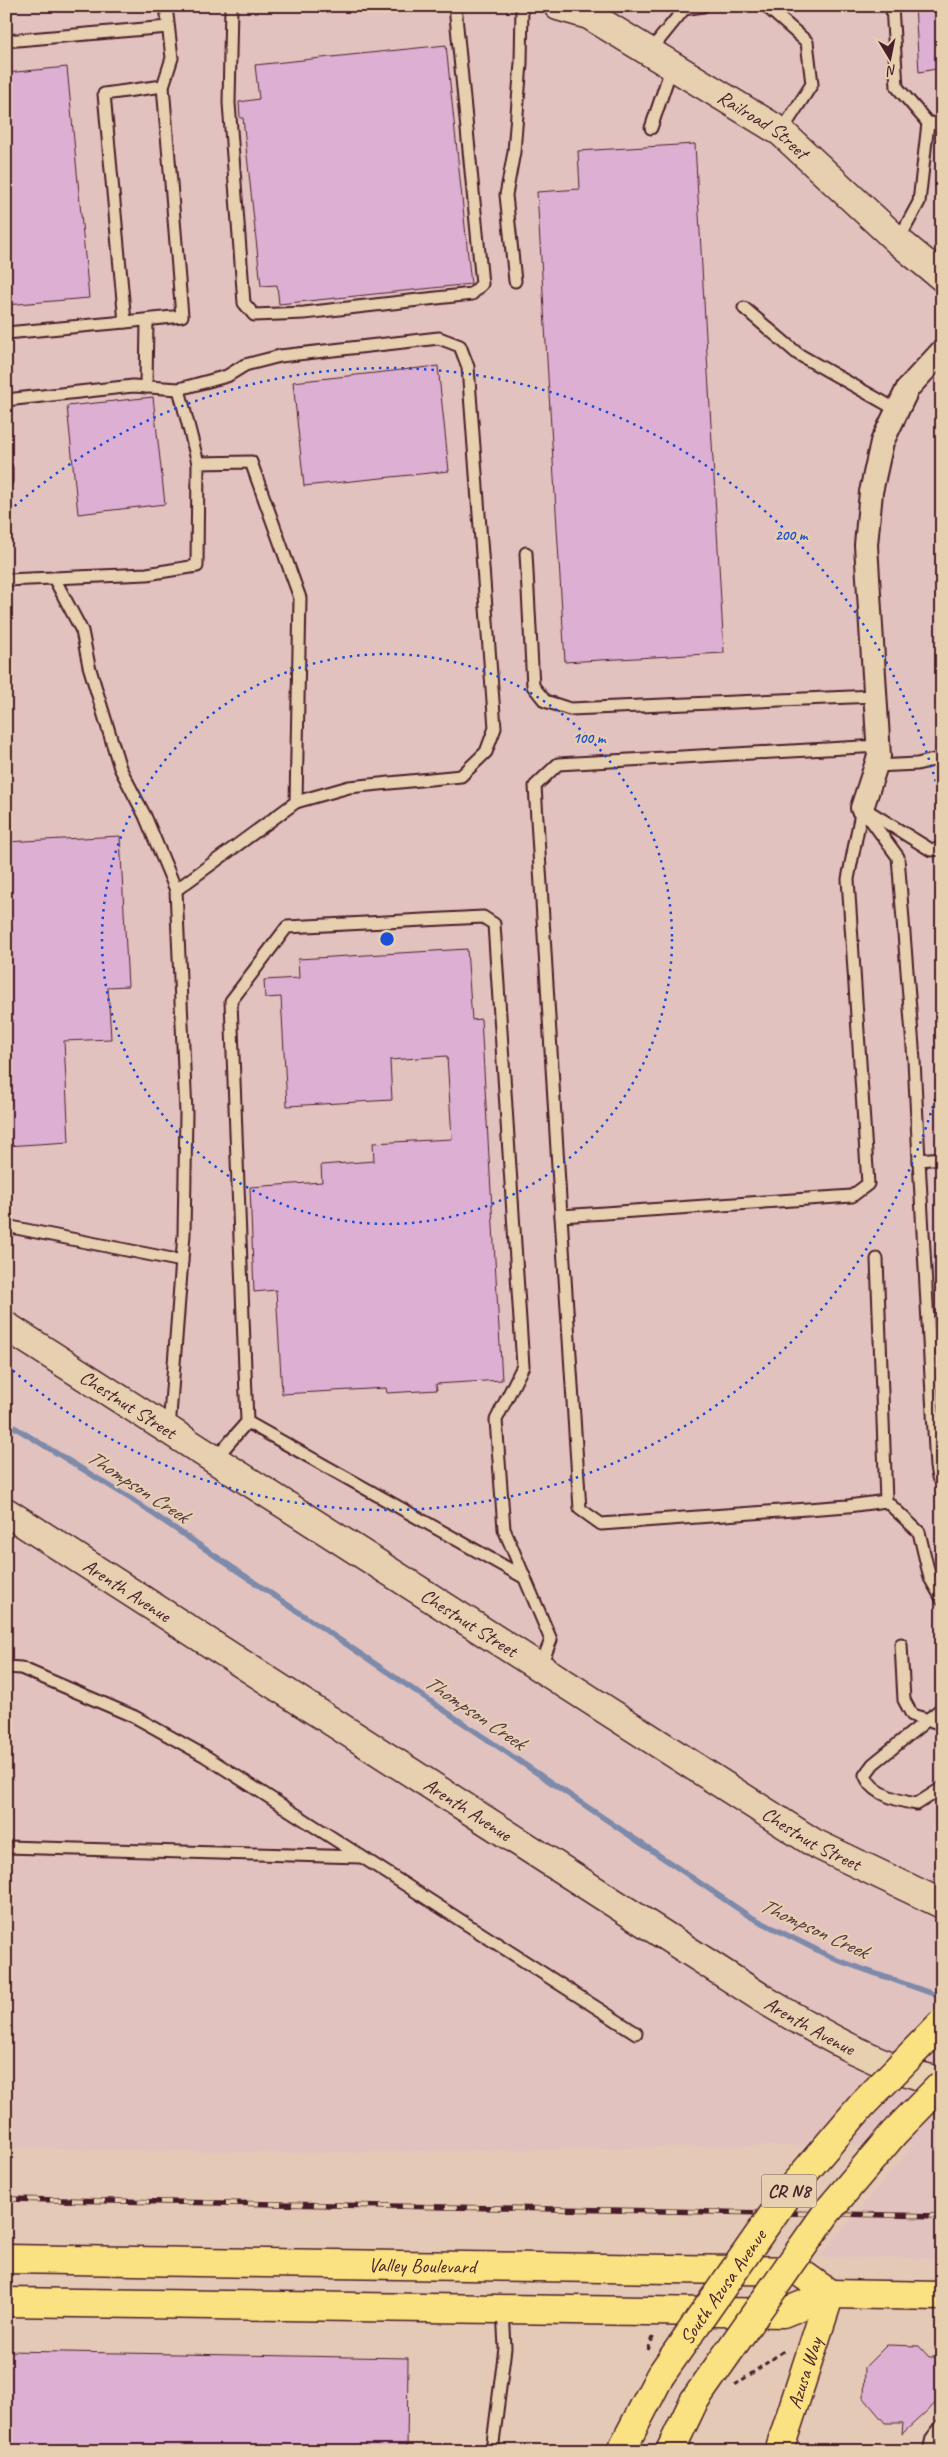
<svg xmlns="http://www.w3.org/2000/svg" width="948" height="2457" font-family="Caveat,sans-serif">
<rect width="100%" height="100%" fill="#e4cab6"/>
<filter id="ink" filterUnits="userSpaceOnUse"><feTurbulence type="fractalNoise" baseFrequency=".02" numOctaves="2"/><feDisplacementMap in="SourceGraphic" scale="10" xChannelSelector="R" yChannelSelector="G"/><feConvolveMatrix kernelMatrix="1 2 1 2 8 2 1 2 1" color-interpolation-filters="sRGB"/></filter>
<g filter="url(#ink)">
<polygon fill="#e2c2bf" points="6,6 942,6 942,2259 819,2257 914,2144 283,2153 6,2148"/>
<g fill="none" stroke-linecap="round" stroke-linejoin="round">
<polyline stroke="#7d8aa9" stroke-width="5.5" points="6,1422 131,1499 749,1916 837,1960 942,1997"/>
</g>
<g fill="#ddb0d3" stroke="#4a1f2b">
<polygon points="915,6 942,6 942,68 919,72"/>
<polygon points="446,45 471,284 279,304 277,285 261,286 243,118 240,118 239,102 259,99 255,65"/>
<polygon points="67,67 89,298 6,305 6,73"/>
<polygon points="695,144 724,653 565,662 537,192 580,189 578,151"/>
<polygon points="438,366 449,471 304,486 293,382"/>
<polygon points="153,397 165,504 78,514 67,406"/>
<polygon points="120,836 128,986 108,987 111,1039 64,1041 69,1142 6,1146 6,842"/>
<polygon points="467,949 472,1020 481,1019 502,1380 436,1384 437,1390 387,1393 386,1388 282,1394 276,1290 254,1292 250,1187 322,1182 321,1165 374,1161 373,1143 452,1139 447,1056 390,1060 392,1100 287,1106 281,997 265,998 264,980 299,978 298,959"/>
<polygon points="887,2345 919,2346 929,2357 936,2357 936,2364 940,2368 939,2400 902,2434 903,2423 885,2423 864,2398 865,2367"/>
<polygon points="6,2351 408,2358 407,2451 6,2451"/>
</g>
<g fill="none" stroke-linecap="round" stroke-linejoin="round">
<defs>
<g id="lane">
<polyline points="231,6 229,103 244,303 254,315 304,313 472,294 482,284 455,6"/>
<polyline points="766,6 807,42 812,84 781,132"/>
<polyline points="892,6 897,87 928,123"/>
<polyline points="6,41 168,27"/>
<polyline points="650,51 684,9 703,6"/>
<polyline points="651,128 672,66"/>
<polyline points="898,241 919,202 928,123 942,124"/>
<polyline points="515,281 506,195 514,152 521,63 522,6"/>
<polyline points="744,308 798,354 897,410"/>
<polyline points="125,322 182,316 163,86"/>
<polyline points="6,333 125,322 104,94 163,86 172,58 166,6"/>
<polyline points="146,387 147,320"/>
<polyline points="179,389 227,376 245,365 280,356 439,338 460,346 468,367 495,728 486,752 461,776 349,787 296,802"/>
<polyline points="6,400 133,386 179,389 198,463"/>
<polyline points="6,468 6,481"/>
<polyline points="526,553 533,686 545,701 570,709 875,696"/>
<polyline points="54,578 82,631 89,666 120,768 145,816 176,890 186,1113 184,1234 169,1429"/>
<polyline points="6,580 147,574 197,566 198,463 251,462 300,598 296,802 176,890"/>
<polyline points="876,766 917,764 942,758"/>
<polyline points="862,808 848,879 868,1184 852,1196 561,1216 580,1509 601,1524 848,1506 886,1501 919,1532 930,1578 942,1599"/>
<polyline points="862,808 898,857 914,1060 919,1160"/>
<polyline points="868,811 931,850 942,849"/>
<polyline points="942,1158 919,1160 936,1467 938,1477 942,1477"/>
<polyline points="561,1216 535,786 558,764 879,746"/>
<polyline points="6,1226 182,1261"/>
<polyline points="877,1259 886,1501"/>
<polyline points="247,1422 525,1578"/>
<polyline points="215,1459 247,1422 231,1001 287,927 483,917 494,924 523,1366 496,1420 504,1529 551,1640 540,1667"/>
<polyline points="901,1644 904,1700 912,1715 942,1724"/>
<polyline points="6,1667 21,1668 135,1717 205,1756 636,2033"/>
<path d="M942 1708 873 1764 865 1775C872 1794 898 1801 917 1804L942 1788"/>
<polyline points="6,1847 360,1857"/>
<polyline points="492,2451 505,2348 503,2309"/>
<polyline points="929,2451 932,2438 942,2425"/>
</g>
<polyline id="street" points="862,808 879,756 866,545 871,492 882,442 908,388 942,351"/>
<g id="secondary">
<path id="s1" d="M558 6 589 15 781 132 898 241 942 277"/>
<path id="s2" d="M6 1326 814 1843 942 1904"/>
<path id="s3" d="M6 1512 768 2002C824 2035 878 2067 942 2082"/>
</g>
<g id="primary">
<path id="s4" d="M6 2259 798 2271 830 2294"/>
<polyline points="6,2302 783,2313 830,2294 942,2296"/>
<polyline points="621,2451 660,2376"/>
<polyline points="670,2451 694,2401"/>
<path id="s5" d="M779 2451 830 2294"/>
</g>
</defs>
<use href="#lane" stroke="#4a1f2b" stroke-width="15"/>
<use href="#street" stroke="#4a1f2b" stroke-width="26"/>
<use href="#secondary" stroke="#4a1f2b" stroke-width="31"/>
<use href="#primary" stroke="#4a1f2b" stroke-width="31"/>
<g stroke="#4a1f2b" stroke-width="3" stroke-dasharray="5 4" stroke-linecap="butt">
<polyline points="648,2350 654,2335"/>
<polyline points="735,2385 785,2350"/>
</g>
<use href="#lane" stroke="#e6d0af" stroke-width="11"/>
<use href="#street" stroke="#e6d0af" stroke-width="22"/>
<use href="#secondary" stroke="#e6d0af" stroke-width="28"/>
<use href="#primary" stroke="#fae181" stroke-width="28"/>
<defs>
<polyline id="rail" points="6,2199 942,2216"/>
</defs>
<use href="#rail" stroke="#4a1f2b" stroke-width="5.5"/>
<use href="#rail" stroke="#e6d0af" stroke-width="4" stroke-dasharray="11" stroke-linecap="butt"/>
<defs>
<g id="primary-bridge">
<path id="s6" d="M660 2376 793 2186 862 2105 942 2023"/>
<polyline points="694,2401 827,2212 894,2133 942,2084"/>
</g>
</defs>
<use href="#primary-bridge" stroke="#4a1f2b" stroke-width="31" stroke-linecap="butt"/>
<use href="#primary-bridge" stroke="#fae181" stroke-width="28"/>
</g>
</g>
<g fill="none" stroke="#1d4ed8" stroke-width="2.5" stroke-dasharray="2.5 5">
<circle cx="387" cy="939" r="285"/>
<path d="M941 1077A571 571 0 0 1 9 1367M9 511A571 571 0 0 1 941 801"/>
</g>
<g text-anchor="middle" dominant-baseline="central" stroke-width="4.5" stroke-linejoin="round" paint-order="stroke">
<rect fill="#e6d0af" stroke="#795453" stroke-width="1" x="761.5" y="2174.5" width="55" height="33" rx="4"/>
<g font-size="19" font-weight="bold" fill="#4a1f2b">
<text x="789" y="2191">CR N8</text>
</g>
<g font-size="20" fill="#4a1f2b" stroke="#e6d0af">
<text stroke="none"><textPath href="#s1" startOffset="238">Railroad Street</textPath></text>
<text stroke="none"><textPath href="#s2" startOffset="145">Chestnut Street</textPath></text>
<text stroke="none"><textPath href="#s3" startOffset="144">Arenth Avenue</textPath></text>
<text stroke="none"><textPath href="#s2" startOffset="550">Chestnut Street</textPath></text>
<text stroke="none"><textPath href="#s3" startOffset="549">Arenth Avenue</textPath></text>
<text stroke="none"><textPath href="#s2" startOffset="955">Chestnut Street</textPath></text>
<text stroke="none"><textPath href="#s3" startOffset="954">Arenth Avenue</textPath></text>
<text stroke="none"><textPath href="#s4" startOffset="416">Valley Boulevard</textPath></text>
<text stroke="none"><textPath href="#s6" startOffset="109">South Azusa Avenue</textPath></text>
<text stroke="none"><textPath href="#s5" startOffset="82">Azusa Way</textPath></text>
</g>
<g font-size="21" font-style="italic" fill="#573a4a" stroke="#e6d0af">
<text transform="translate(138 1486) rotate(33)">Thompson Creek</text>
<text transform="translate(475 1712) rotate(34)">Thompson Creek</text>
<text transform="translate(814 1928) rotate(25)">Thompson Creek</text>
</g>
</g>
<circle cx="387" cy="939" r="8" fill="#1d4ed8" stroke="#e6d0af" stroke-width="2.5"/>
<g font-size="15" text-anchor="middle" font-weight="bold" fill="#1d4ed8" stroke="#e6d0af" stroke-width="4.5" stroke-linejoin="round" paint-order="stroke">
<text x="791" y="540">200 m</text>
<text x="589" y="743">100 m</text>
</g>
<rect width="948" height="2457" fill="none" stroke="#e6d0af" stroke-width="25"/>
<rect x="12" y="12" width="923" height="2432" fill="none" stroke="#4a1f2b" stroke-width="2" filter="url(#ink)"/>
<g transform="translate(890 58) rotate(170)" stroke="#e6d0af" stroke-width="4" paint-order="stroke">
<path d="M0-4L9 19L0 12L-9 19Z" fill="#4a1f2b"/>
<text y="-8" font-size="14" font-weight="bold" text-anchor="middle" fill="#4a1f2b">N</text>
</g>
</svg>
